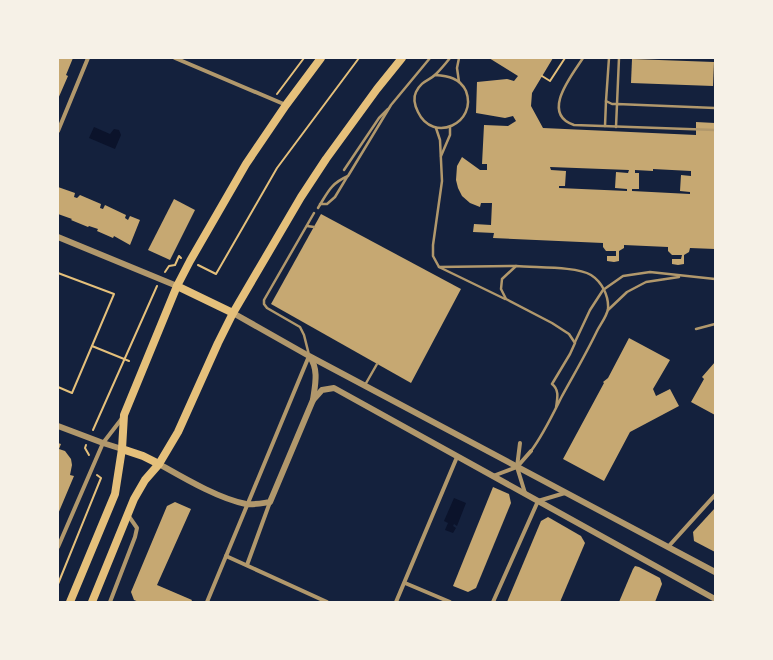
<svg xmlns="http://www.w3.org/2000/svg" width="773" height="660" font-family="'PT Sans',sans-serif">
<rect width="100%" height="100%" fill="#14213d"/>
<g fill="#0b132b">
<polygon points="94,127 110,134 114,129 119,130 121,135 115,149 89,138"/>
<polygon points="454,498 466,503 457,526 454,524 453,526 456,528 453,533 445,530 448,523 444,521"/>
</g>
<g fill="#c6a872" fill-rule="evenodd">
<polygon points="58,58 73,58 66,75 68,76 58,99"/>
<path d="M489 58H553L532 93 531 106 543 128 696 135V122L715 123V249L690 248 689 252 684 255V264L678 265 672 264V259H681L682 255H672L668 251V247L624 245V248L619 251V261L614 262 607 261V256H616V251H606L603 247V243L493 238 494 233 473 232 474 224 491 225 492 203H481L480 207 470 203 462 196 458 188 456 180 457 166 462 157 480 170H487V164H482L484 125 508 126 516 121 513 116 505 118 476 113 477 82 507 79 514 81 518 76ZM550 167 629 170 628 173 616 172 615 188 627 189V191L559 188V186H565L566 171 551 170ZM653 169 691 171V176L681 175 680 191 690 192V194L632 191V189H639V173H635V170L653 171Z"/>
<polygon points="632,59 714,62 713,86 631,83"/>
<polygon points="58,187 75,193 74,197 77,198 80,195 101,204 100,208 103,209 105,205 126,215 125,218 128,220 130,216 140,220 130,245 114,236 113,238 97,231 98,229 89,226 88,227 71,220 72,219 58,214"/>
<polygon points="174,199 195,210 170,260 148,250"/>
<polygon points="321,214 461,289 411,383 271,304"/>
<polygon points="629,338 670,360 653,389 656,396 670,389 679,406 630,432 604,481 563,459 604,383 603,382 608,378"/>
<polygon points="715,362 715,415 691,402 704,379 702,377"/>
<polygon points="58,443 61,444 59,449 65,451 71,459 72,465 70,475 74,476 58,514"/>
<polygon points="493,487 509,494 511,503 476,588 468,592 453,586"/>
<polygon points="175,502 191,509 157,585 192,600 191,602 139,602 134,600 131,592 167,506"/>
<polygon points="715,508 715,552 694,541 693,532"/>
<polygon points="548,517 581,536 585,543 560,602 507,602 541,521"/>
<polygon points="635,566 639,567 660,578 662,584 655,602 619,602 633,569"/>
</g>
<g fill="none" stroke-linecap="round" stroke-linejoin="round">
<g stroke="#e5c07b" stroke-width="2">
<polyline points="542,76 550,81 565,58"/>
<polyline points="277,94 304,58"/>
<polyline points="198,265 216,274 277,168 359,58"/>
<polyline points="165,272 169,266 175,265 179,256 181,258"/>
<polyline points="58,273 114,294 72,393 58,387"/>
<polyline points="92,346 129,361"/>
<polyline points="93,430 157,286"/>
<polyline points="86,445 85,448 89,455"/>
<polyline points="58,584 101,478 97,475"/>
</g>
<g stroke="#b1986c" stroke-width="2.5">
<path d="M583 58C572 75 540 114 574 125L715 130"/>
<polyline points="609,58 606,101 612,104 617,104 619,58"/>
<path d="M435 75C448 76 460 78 466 91 478 123 433 144 418 112 415 106 413 98 416 92 422 80 429 81 436 74 441 69 446 63 450 58"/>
<polyline points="459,82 457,68 459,58"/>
<polyline points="605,126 606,101"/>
<polyline points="616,127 617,104 715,108"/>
<polyline points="436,128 440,140 442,181 433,245 433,256 439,267 505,299"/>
<polyline points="441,156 450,135 450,127"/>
<polyline points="344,170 379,118 388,109"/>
<polyline points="320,204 327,204 335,197 347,177"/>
<path d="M318 208C328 192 330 184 348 176L391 105 430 58"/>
<polyline points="307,226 314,227"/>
<polyline points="439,267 516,266"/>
<polyline points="608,310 627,292 646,282 679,277"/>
<polyline points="696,329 715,324"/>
<polyline points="575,342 590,310 603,290 623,276 650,272 715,279"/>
<polyline points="309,355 304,335 300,327 267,308 264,304 264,300 314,213"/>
<polyline points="365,385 377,364"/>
<path d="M531 451C543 435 552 416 561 398 573 376 586 354 597 331 600 325 607 316 608 309 609 296 602 282 591 275 576 266 535 268 516 266L502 279 501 289 506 299 552 323 569 334 575 343 570 354 552 384C560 390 557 400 556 408"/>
</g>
<g stroke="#b1986c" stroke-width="4">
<polyline points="175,58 286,105"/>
<polyline points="58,131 88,58"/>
<polyline points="520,443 517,467 525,493"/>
<polyline points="493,476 517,467 531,451"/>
<polyline points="58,547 103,443 123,417"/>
<polyline points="668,547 715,495"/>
<polyline points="226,556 327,602"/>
<polyline points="247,565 270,502"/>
<polyline points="405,583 450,602"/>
<polyline points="110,602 135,537 137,528 128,515"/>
<polyline points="207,602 309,356"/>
<polyline points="396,602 457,457"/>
<polyline points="493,602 538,501 565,493"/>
</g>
<g stroke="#b1986c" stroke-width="6">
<polyline points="58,237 177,286"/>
<polyline points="233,313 309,356 715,572"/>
<path d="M310 357C319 370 315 385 313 400"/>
<polyline points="58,426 103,443 122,449"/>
<path d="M159 464C182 477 219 499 246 504 253 505 263 503 270 502L313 400 322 390 334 388 715 599"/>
</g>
<g stroke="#e5c07b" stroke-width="8">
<polyline points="177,286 233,313"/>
<polyline points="122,449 143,456 159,464"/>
<polyline points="70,602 115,494 122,449 124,415 177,286 190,261 246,164 286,105 321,58"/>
<polyline points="92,602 134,499 145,480 159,464 178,432 218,343 233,313 301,197 326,159 377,89 402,58"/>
</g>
</g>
<rect width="773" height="660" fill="none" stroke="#f6f1e7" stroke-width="118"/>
</svg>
